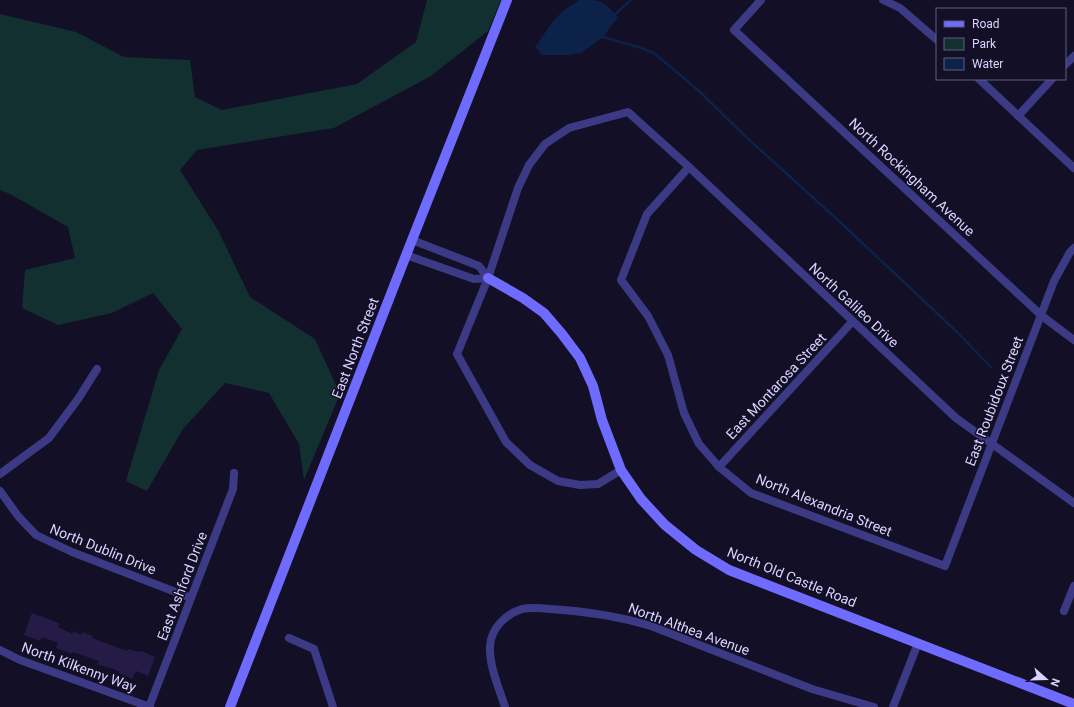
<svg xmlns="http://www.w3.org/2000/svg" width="1074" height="707" font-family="Roboto,sans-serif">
<rect width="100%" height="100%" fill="#130f26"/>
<polygon fill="#12302f" points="427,0 501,0 488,31 431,76 334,128 197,150 180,170 218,230 250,297 315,339 340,394 304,480 299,444 269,393 225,383 183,429 147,491 126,481 159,370 182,329 153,293 112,313 58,325 22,308 25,270 75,258 68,227 10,194 0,190 0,14 76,32 124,57 190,60 195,97 222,110 357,84 416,42"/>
<path fill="#0c2248" d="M579 0C604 0 602 0 618 17L603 37 581 53 566 55H542L535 47 554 20 564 10Z"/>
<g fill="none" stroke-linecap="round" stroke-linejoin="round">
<g stroke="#0c2248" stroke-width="2.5">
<polyline points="613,16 631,0"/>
<polyline points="603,37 638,47 654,53 699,91 744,135 840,222 957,332 991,367"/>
</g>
</g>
<polygon fill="#241b47" points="32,613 59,623 58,627 73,634 73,631 81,635 82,632 93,636 92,638 127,651 128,649 139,652 142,651 155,657 148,676 136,671 132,679 119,673 119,671 97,664 99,661 73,652 72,654 56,648 58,643 42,637 40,641 24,635"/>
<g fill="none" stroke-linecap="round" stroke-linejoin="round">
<g stroke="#3d3a85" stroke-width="8">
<polyline points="761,0 734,30 1042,316 1074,340"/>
<polyline points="883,0 900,8 937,40"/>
<polyline points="1065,65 1074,56"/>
<polyline points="979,79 1074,168"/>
<polyline points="1018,116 1052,79"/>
<polyline points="689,167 647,214 621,280 648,316 668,355 684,413 699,444 719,467 751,493 945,566 1054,281 1070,252 1074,248"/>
<polyline points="412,240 479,266 488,278"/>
<polyline points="406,255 474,279 488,278"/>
<polyline points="719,467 852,322"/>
<polyline points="621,470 598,484 580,485 558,481 530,465 506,442 457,354 488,278 518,188 529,165 545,144 569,128 628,112 689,167 956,418 1074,503"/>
<polyline points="0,474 49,438 78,399 97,369"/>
<polyline points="0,491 18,516 36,535 72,552 191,598"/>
<polyline points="1064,611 1074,586"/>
<polyline points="289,638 314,649 333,707"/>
<polyline points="0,650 20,660 150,707"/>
<polyline points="149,707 233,489 234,473"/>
<path d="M505 707C499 688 489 666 490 646 491 628 506 614 522 609 531 607 541 608 550 609 584 611 618 616 651 626L812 689 874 707"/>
<polyline points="893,707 918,643"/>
</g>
<g stroke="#6f6bff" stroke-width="10">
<polyline points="488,278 523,298 544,313 562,334 580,358 593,386 602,420 621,470 641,499 665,525 696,550 729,570 1074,704"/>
<polyline points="230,707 412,240 507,0"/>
</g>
</g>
<g text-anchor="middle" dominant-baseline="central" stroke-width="3" stroke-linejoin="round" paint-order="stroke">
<g font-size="14" fill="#d9d4ff" stroke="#130f26">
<text transform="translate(912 177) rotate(43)">North Rockingham Avenue</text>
<text transform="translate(854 305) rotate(43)">North Galileo Drive</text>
<text transform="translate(355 348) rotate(-69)">East North Street</text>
<text transform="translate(776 386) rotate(-47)">East Montarosa Street</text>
<text transform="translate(994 401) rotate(-69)">East Roubidoux Street</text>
<text transform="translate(824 505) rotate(22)">North Alexandria Street</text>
<text transform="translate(103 549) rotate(22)">North Dublin Drive</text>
<text transform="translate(792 577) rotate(22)">North Old Castle Road</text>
<text transform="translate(182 586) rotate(-69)">East Ashford Drive</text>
<text transform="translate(689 629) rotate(20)">North Althea Avenue</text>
<text transform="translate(79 667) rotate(20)">North Kilkenny Way</text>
</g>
</g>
<rect x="936" y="8" width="130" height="72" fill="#130f26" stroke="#625e7d"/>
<rect x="944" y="21" width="20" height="6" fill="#6f6bff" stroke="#625e7d"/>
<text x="972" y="28" font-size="12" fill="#d9d4ff">Road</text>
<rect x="944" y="38" width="20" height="12" fill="#12302f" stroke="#625e7d"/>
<text x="972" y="48" font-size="12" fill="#d9d4ff">Park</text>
<rect x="944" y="58" width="20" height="12" fill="#0c2248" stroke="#625e7d"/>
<text x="972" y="68" font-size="12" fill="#d9d4ff">Water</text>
<g transform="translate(1046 679) rotate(110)" stroke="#130f26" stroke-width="3" paint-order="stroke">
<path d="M0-3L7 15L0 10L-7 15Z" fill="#d9d4ff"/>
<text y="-6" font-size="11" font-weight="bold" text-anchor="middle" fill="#d9d4ff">N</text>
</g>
</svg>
